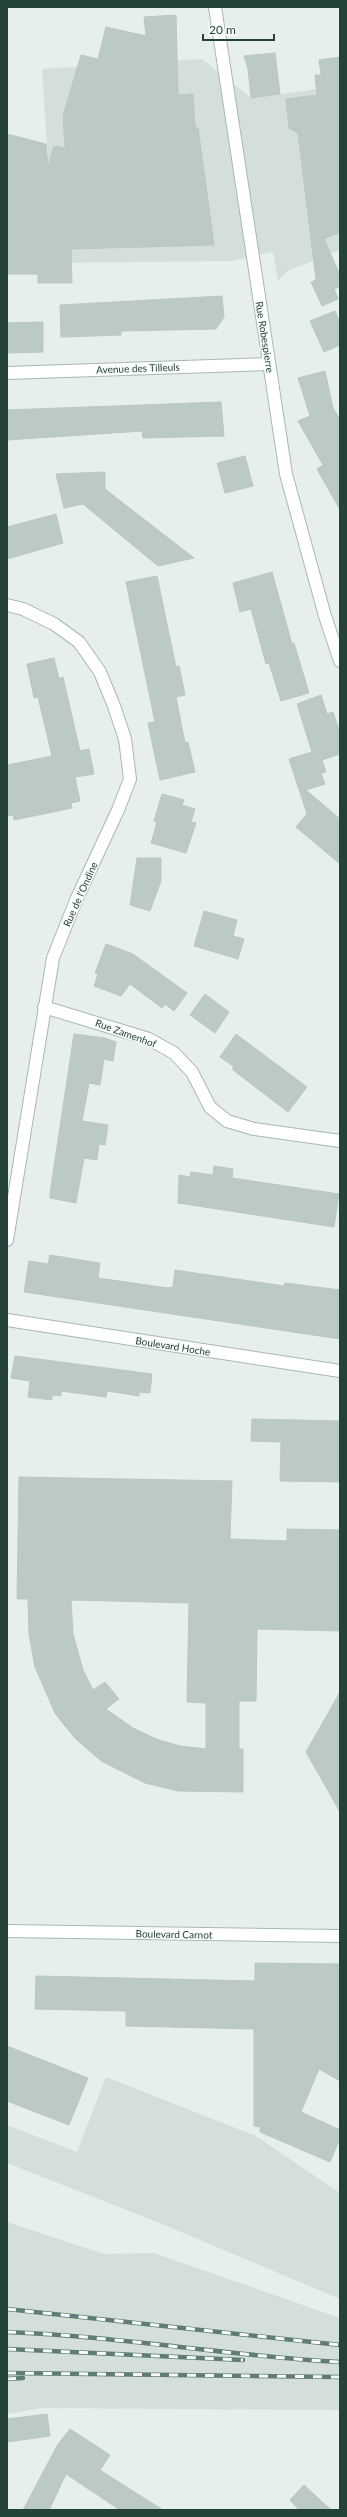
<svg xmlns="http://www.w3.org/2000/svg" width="347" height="2517" font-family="Lato,sans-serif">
<rect width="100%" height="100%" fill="#e6efeb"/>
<g fill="#d4dfda">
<polygon points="202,59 251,98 340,86 340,250 287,271 278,281 273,252 231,261 55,263 42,69"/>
<polygon points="106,2077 256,2136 340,2193 340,2299 162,2224 7,2163 7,2125 77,2152"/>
<polygon points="7,2222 104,2254 154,2253 340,2318 340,2410 42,2408 7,2414"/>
</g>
<g fill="#bbcac4" stroke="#b8c9c2" fill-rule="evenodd">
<polygon points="176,15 178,95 193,94 195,127 198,128 214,245 71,249 72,283 38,283 38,274 7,274 7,134 46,144 48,166 54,146 65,148 63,116 81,55 98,59 106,27 146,36 144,17"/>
<polygon points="275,53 280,94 251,98 248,69 244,56"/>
<polygon points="340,57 340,232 324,239 340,275 340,286 334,289 338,299 322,306 311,282 316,280 298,133 289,128 286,99 317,95 315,75 321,75 319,60"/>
<polygon points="222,296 224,317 216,329 121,331 121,335 61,337 60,305"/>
<polygon points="335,311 340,323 340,345 324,352 310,321"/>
<polygon points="43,322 43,352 7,353 7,323"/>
<polygon points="325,371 333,408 340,420 340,510 317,469 323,465 298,421 310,416 298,378"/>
<polygon points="221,402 224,436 143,438 142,431 7,440 7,410"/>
<polygon points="245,456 253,486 225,493 217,463"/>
<polygon points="105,472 105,489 194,558 158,566 83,504 64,508 56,474"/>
<polygon points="56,514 63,543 7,559 7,527"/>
<polygon points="272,572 292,644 294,643 309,693 281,701 269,663 266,664 251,609 240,612 233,583"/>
<polygon points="157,576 176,667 179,666 185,695 176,697 185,743 188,742 195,772 160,780 148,723 155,722 126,582"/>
<polygon points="54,658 59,679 63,677 80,751 89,749 94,774 75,777 80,801 71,803 72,808 14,820 13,815 7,816 7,765 52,756 38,697 34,698 27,664"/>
<polygon points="321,695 327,714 333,712 340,733 340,754 322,760 326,772 321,773 325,784 306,790 340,819 340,864 296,827 307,814 289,759 312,752 297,704"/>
<polygon points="162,794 184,800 182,805 195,809 191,822 196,823 186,853 151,843 157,822 154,821"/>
<polygon points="137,858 161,858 161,881 150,911 130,905"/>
<polygon points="204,911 237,920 233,936 244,939 238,959 194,946"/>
<polygon points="106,944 133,954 187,993 174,1011 165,1004 162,1008 130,984 121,996 94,986 98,974 95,973"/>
<polygon points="205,994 229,1012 215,1033 190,1015"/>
<polygon points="74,1034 105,1038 116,1042 113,1061 104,1059 100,1085 89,1083 82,1121 108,1125 105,1145 99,1144 97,1160 84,1158 76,1203 50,1198 50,1193"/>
<polygon points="236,1034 307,1087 288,1112 233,1070 233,1066 220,1057"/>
<polygon points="214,1166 233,1169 232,1178 339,1194 334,1227 178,1203 179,1175 190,1177 191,1172 213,1175"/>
<polygon points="50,1255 100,1263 98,1278 168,1288 173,1287 175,1270 284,1286 285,1283 340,1290 340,1339 24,1292 29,1261 48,1264"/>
<polygon points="15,1356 152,1374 150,1393 139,1392 139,1396 107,1391 106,1397 61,1391 61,1396 52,1395 52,1400 28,1397 30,1381 11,1378"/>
<polygon points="252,1419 340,1421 340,1482 280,1481 281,1442 251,1441"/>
<path d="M19 1477 232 1481 230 1539 287 1541V1529L340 1530V1631L257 1629 256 1701H239V1749H243V1792L178 1791 145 1783 101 1761 76 1739 65 1726 55 1713 35 1667 29 1634 28 1599H17ZM71 1600 189 1603 187 1702 206 1703V1749L180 1746 156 1739 133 1728 106 1709 119 1699 105 1682 93 1690 83 1670 73 1634Z"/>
<polygon points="340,1692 340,1812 306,1752"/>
<polygon points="255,1963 340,1964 340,2081 319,2069 301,2112 340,2130 340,2138 330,2162 260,2132 260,2127 254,2126 254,2029 126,2026 126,2011 35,2009 36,1976 255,1981"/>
<polygon points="7,2046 88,2078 69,2125 7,2101"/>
<polygon points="47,2414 50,2436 7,2442 7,2419"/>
<polygon points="70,2429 110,2455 100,2470 163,2510 120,2510 66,2474 49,2510 23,2510 58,2444"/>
<polygon points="304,2485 331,2510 299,2510 290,2500"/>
</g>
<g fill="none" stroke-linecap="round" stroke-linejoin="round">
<defs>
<g id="street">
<polyline points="215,7 286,474 325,616 340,661"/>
<polyline points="7,373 269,364"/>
<polyline points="7,605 23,609 54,624 79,642 100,672 114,706 125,739 130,779 118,810 77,898 53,958 7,1240"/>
<polyline points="44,1007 149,1039 174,1053 192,1072 210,1107 227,1121 254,1129 340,1141"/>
<polyline points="7,1320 340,1371"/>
</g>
<polyline id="secondary" points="7,1931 340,1936"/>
</defs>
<use href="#street" stroke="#a8b8b2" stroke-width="14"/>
<use href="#secondary" stroke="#a4bbb3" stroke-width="14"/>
<use href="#street" stroke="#fff" stroke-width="12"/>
<use href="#secondary" stroke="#fff" stroke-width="12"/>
<defs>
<g id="rail">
<polyline points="7,2309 340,2345"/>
<path d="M7 2332C118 2336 229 2356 340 2362"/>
<polyline points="7,2349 243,2360"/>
<polyline points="7,2373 340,2377"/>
<polyline points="7,2379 23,2378"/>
</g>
</defs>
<use href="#rail" stroke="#5f7d75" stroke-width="4.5"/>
<use href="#rail" stroke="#f7fbf9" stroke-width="3" stroke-dasharray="9" stroke-linecap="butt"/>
</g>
<g text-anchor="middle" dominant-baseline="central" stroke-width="3" stroke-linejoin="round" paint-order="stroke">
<g font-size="10" fill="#24423a" stroke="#f7fbf9">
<text transform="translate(265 337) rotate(81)">Rue Robespierre</text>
<text transform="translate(138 368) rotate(-2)">Avenue des Tilleuls</text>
<text transform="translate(80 894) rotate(-66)">Rue de l'Ondine</text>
<text transform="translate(126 1033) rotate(20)">Rue Zamenhof</text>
<text transform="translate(173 1346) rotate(9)">Boulevard Hoche</text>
<text transform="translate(174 1934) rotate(1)">Boulevard Carnot</text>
</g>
</g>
<rect width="347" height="2517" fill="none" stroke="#24423a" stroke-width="16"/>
<path d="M203 34v6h71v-6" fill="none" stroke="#24423a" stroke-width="2"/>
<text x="209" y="34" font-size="12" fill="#24423a" stroke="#f7fbf9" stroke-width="3" paint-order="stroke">20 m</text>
</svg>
